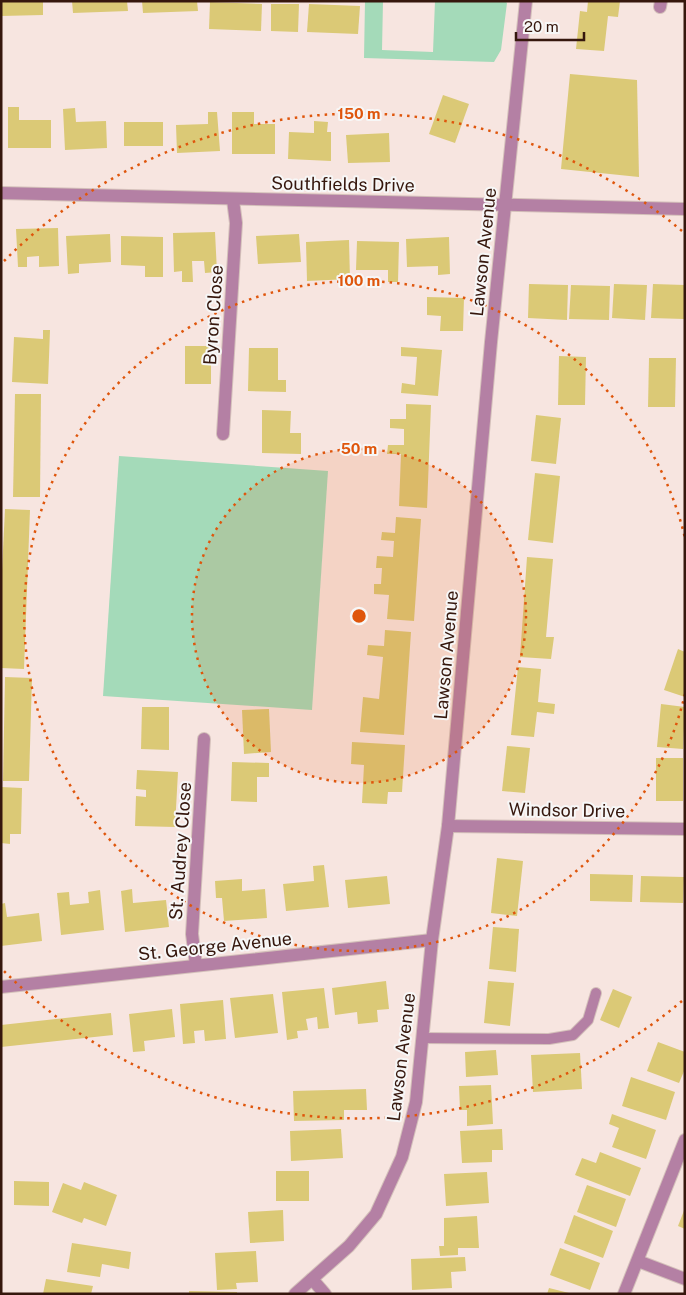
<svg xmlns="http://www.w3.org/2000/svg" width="686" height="1295" font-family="'Public Sans',sans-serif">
<rect width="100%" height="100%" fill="#f7e5e0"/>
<g fill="#a4dab9">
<polygon points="365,1 383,1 382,50 433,52 435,1 505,1 507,3 501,50 494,62 364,58"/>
<polygon points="119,456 328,471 312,710 103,696"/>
</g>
<g fill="#dbc976">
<polygon points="1,1 43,1 43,15 1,16"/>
<polygon points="72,1 127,1 128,11 73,13"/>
<polygon points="142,1 197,1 198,11 143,13"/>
<polygon points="588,1 620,1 618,17 608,16 604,51 576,49 580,11 587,12"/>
<polygon points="210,2 262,4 261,31 209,29"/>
<polygon points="271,4 299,4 298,32 271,31"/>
<polygon points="309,4 360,6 358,34 307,32"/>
<polygon points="570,74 637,80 639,177 561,169"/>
<polygon points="443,95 469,104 455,143 429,134"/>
<polygon points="8,107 19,107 19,120 51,120 51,148 8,148"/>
<polygon points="75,108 76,122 106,121 107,148 65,150 63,109"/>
<polygon points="208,112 217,112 220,151 177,153 176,125 208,124"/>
<polygon points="232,112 254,112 254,124 275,124 275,154 232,154"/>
<polygon points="314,121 328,122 327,132 331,132 331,161 288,159 289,132 314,133"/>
<rect x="124" y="122" width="39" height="24"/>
<polygon points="389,133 390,162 348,163 346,135"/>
<polygon points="58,228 59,266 39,267 39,256 27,257 27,267 18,267 16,229"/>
<polygon points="215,232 217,272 205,273 204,261 192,261 193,282 182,282 182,271 174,272 173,233"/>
<polygon points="110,234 111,262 79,264 79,273 68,274 66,236"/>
<polygon points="299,234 301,262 258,264 256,236"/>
<polygon points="121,236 163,237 163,277 145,277 145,266 121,265"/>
<polygon points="449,237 450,274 438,275 438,266 407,267 406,239"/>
<polygon points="349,240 350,279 307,281 306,242"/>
<polygon points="357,241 399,242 398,282 388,282 388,270 356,270"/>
<polygon points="529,284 568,285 567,320 528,318"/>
<polygon points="614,284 647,285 645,320 612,318"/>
<polygon points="653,284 685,285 684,319 651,318"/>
<polygon points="571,285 610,286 609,320 569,319"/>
<polygon points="427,297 464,298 463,331 440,331 441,316 427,315"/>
<polygon points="43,330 50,330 48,384 12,382 14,337 43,339"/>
<rect x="185" y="346" width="26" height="38"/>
<polygon points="401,347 442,350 438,396 401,393 402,383 415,385 417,357 401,356"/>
<polygon points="249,348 278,348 278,380 286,380 286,392 248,391"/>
<polygon points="559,356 586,357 585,405 558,405"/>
<polygon points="649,358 676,358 675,407 648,407"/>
<polygon points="15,394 41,394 40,497 13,497"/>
<polygon points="406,404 431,405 427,508 399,506 401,454 387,454 388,445 404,445 404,429 390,428 390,419 406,419"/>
<polygon points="262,410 291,411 290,433 301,433 301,454 262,453"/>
<polygon points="536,415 561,418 556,464 531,461"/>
<polygon points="535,473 560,476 553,543 528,540"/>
<polygon points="5,509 30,510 24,669 1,668 1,591"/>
<polygon points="396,517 421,519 414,621 387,619 389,595 374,594 374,584 381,584 382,568 376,568 377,556 393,557 394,541 381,540 382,532 395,533"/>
<polygon points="527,557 553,559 546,637 554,637 551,659 520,657"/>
<polygon points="385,630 411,632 404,735 360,732 363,697 379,699 383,657 367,655 368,645 384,646"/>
<polygon points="678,649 685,652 685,697 664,690"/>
<polygon points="518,667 541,669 538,702 555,704 554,714 537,712 534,737 511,735"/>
<polygon points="5,677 32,678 29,781 3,781"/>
<polygon points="661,704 685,707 683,749 657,747"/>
<polygon points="142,707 169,707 169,750 141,749"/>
<polygon points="269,709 271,752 244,754 242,710"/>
<polygon points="352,742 405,745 402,792 388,792 387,804 362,803 364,765 351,764"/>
<polygon points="507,746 530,748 525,793 502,791"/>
<rect x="656" y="758" width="27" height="43"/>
<polygon points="232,762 269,763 269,777 257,777 257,802 231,801"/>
<polygon points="137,770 178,772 175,827 135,826 136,796 146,797 146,790 136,789"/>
<polygon points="1,787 22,788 21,834 10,834 10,844 1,843"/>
<polygon points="497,858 523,861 517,916 491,913"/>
<polygon points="324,865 329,907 286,911 283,884 314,881 313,866"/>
<polygon points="590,874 633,875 632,902 590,901"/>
<polygon points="387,876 390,904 348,908 345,880"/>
<polygon points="641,876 684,877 683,903 640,902"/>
<polygon points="242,879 242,891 265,889 267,918 224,921 222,898 216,898 215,881"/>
<polygon points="132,889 133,903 166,900 169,927 125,932 121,891"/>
<polygon points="100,890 104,930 61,935 57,893 69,892 70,905 89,903 88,892"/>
<polygon points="5,903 7,917 39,913 42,941 1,946 1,904"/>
<polygon points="493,927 519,929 516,972 489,969"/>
<polygon points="386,981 389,1009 377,1010 378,1022 358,1024 357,1012 335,1015 332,988"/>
<polygon points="488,981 514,983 510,1026 484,1023"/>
<polygon points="324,988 329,1028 318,1029 317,1017 306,1019 308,1030 297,1031 298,1038 287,1040 282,992"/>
<polygon points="613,989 632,997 619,1028 600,1020"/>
<polygon points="273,994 278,1033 235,1038 230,998"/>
<polygon points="223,1000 226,1039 205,1041 204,1030 194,1031 195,1043 183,1044 180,1004"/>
<polygon points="172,1009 175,1037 144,1041 145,1051 133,1052 129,1014"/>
<polygon points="111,1013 113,1035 1,1047 1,1025"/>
<polygon points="658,1042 685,1052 685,1069 679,1083 647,1071"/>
<polygon points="496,1050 498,1075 466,1077 465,1052"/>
<polygon points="580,1053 582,1089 533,1092 531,1055"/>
<polygon points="631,1077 675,1092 666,1120 622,1106"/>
<polygon points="491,1085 493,1124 467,1126 467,1110 460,1110 459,1086"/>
<polygon points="366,1089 367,1110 344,1110 344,1120 294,1121 293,1091"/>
<polygon points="612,1114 656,1130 646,1159 612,1147 619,1128 609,1124"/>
<polygon points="341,1129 343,1158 291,1161 290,1131"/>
<polygon points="502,1129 503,1150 492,1150 492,1162 462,1163 460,1131"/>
<polygon points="600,1152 641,1168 630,1196 575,1175 582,1158 596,1163"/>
<rect x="276" y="1171" width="33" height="30"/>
<polygon points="487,1172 489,1203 446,1206 444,1174"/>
<polygon points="14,1181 49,1182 49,1206 14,1205"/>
<polygon points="84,1182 117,1195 106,1226 84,1218 82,1223 52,1212 63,1183 81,1190"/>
<polygon points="587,1185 626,1199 616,1227 577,1212"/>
<polygon points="685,1208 685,1229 678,1226"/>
<polygon points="283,1210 284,1241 250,1243 248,1212"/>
<polygon points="574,1215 613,1231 603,1258 564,1243"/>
<polygon points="477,1216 479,1248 458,1248 458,1255 440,1256 439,1246 444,1246 444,1218"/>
<polygon points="72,1243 131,1252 129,1269 102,1264 100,1277 67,1272"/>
<polygon points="560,1248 600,1263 590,1290 550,1275"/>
<polygon points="256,1251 258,1282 236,1283 237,1289 217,1290 215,1253"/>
<polygon points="465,1257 466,1271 451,1272 452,1288 412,1290 411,1259"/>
<polygon points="46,1279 93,1286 91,1294 43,1294"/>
<polygon points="549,1288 569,1293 569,1294 547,1294"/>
<polygon points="189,1291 237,1292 237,1294 189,1294"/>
</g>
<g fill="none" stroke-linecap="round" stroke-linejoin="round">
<defs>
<polyline id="service" points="423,1038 549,1039 573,1035 588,1020 596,993"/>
<g id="minor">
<polyline points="660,7 661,1"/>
<path d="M1 193C229 200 457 202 685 209"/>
<polyline points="223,434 236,223 233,200"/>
<polyline points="448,826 685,829"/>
<polyline points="196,965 192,934 204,739"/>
<polyline points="1,987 432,940"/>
<polyline points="638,1261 685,1279"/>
<polyline points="312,1279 325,1294"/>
<polyline points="295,1294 349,1246 376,1214 402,1157 416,1102 432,940 448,826 491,342 526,1"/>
<polyline points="624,1294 685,1140"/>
</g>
</defs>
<use href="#service" stroke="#d4c0ba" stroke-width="12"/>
<use href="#minor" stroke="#d4c0ba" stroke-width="14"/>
<use href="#service" stroke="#b480a4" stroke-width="10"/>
<use href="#minor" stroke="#b480a4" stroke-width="12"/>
</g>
<circle cx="359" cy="616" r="167" fill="#df560c" fill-opacity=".12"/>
<g fill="none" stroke="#df560c" stroke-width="2.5" stroke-dasharray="2.5 5">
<circle cx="359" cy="616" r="167"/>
<path d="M685 694A335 335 0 1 1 685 538"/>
<path d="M682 1001A502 502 0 0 1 4 971M4 261A502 502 0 0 1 682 231"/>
</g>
<g text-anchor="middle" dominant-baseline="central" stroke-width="4" stroke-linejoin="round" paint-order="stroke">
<g font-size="18" fill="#36170d" stroke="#f7f7f7">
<text transform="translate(343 184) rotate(1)">Southfields Drive</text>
<text transform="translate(483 252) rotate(-84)">Lawson Avenue</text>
<text transform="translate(213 315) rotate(-86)">Byron Close</text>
<text transform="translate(446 655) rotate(-85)">Lawson Avenue</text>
<text transform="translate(567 810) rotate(1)">Windsor Drive</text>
<text transform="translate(180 851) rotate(-86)">St. Audrey Close</text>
<text transform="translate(215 946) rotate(-6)">St. George Avenue</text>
<text transform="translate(401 1057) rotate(-83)">Lawson Avenue</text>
</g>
</g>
<circle cx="359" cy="616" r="8" fill="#df560c" stroke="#f7f7f7" stroke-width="2.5"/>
<g font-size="15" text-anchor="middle" font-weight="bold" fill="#df560c" stroke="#f7f7f7" stroke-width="4" stroke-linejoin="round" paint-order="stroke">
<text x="359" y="119">150 m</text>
<text x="359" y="286">100 m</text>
<text x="359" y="454">50 m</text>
</g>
<rect width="686" height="1295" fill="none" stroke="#36170d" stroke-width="5"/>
<path d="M516 32v8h68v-8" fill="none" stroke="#36170d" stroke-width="2.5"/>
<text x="524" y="32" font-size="15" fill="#36170d" stroke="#f7f7f7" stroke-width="4" paint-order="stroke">20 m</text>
</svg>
